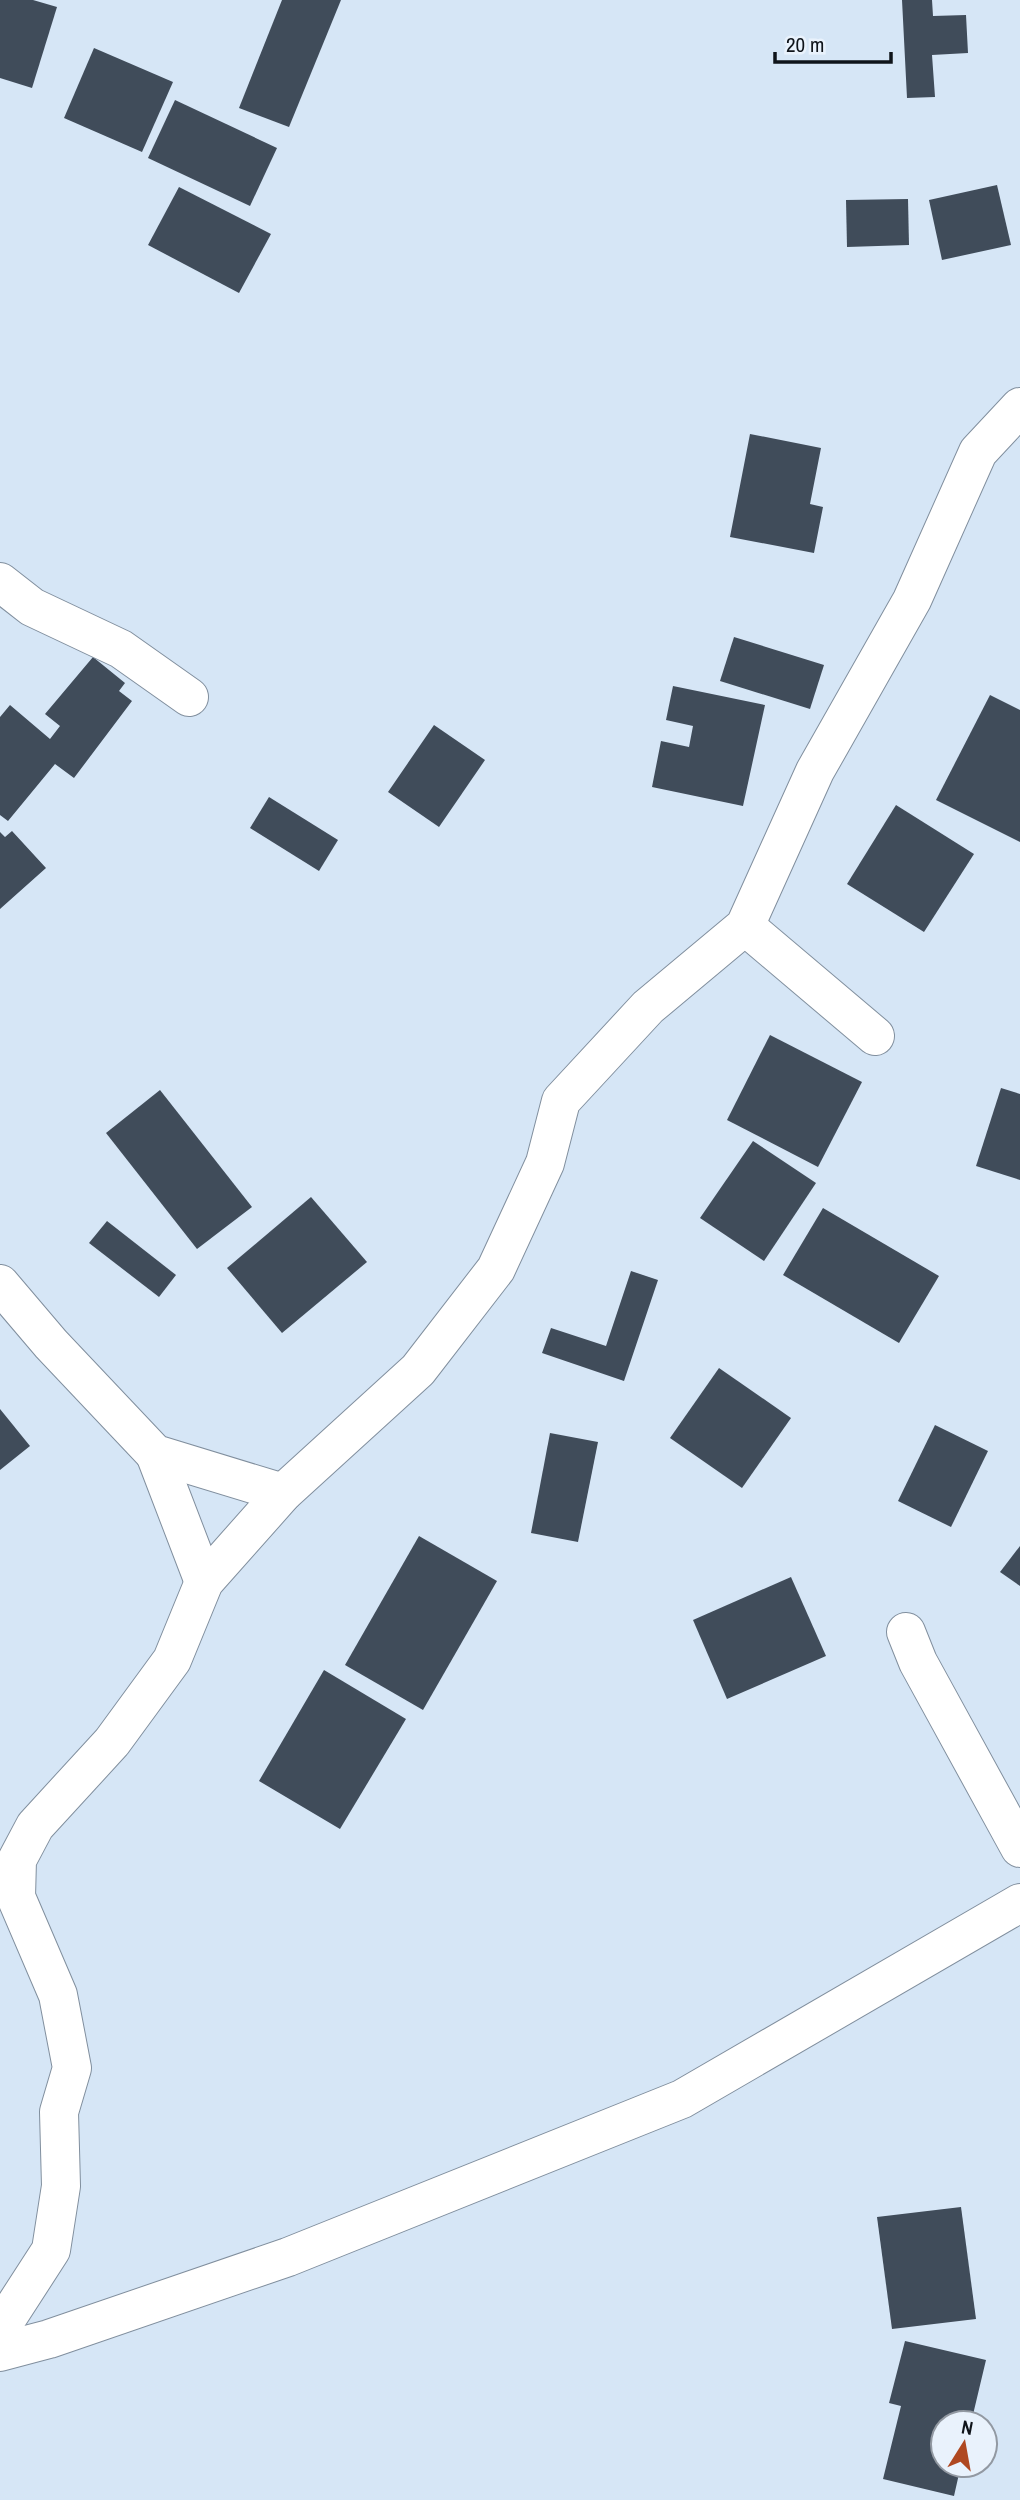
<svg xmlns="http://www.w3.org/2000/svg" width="1020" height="2500" font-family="'Archivo Narrow',sans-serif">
<rect width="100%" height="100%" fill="#d6e6f6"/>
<g fill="#404c5a">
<polygon points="0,0 33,0 57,7 32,88 0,78"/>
<polygon points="282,0 341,0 289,127 239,108"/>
<polygon points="902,0 932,0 933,16 966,15 968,53 932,55 935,97 907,98"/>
<polygon points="94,48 173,82 142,152 64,118"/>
<polygon points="175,100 277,148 250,206 148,158"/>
<polygon points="997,185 1011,245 942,260 929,200"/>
<polygon points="179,187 271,234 239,293 148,245"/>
<polygon points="908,199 909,245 847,247 846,200"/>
<polygon points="750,434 821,448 810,504 823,507 814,553 730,537"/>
<polygon points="734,637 824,665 810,709 720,681"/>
<polygon points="93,657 125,683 119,691 132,701 74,778 55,764 8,821 0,815 0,717 10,705 50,739 60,726 45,714"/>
<polygon points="673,686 765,705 743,806 652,787 661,741 689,747 693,726 666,720"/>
<polygon points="990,695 1020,710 1020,842 936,800"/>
<polygon points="434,725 485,760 439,827 388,792"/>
<polygon points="269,797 338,840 319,871 250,828"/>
<polygon points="896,805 974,854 924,932 847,884"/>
<polygon points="12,831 46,868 0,909 0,832 5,837"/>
<polygon points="770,1035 862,1082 818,1167 727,1120"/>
<polygon points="1001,1088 1020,1094 1020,1180 976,1166"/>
<polygon points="160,1090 252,1207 197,1249 106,1133"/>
<polygon points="753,1141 816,1183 764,1261 700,1218"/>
<polygon points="311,1197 367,1262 282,1333 227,1268"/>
<polygon points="823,1208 939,1276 899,1343 783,1275"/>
<polygon points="107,1221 176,1275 159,1297 89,1243"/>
<polygon points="631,1271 658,1280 624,1381 542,1353 551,1328 606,1346"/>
<polygon points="719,1368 791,1418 742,1488 670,1438"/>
<polygon points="0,1409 30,1446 0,1470"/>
<polygon points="935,1425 988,1451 951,1527 898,1501"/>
<polygon points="550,1433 598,1442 578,1542 531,1533"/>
<polygon points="419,1536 497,1581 423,1710 345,1665"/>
<polygon points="1020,1546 1020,1586 1000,1572"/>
<polygon points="791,1577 826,1656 727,1699 693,1620"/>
<polygon points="324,1670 406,1719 340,1829 259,1781"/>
<polygon points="961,2207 976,2319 892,2329 877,2217"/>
<polygon points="905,2341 986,2360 971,2423 943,2423 943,2465 961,2465 954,2496 883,2479 901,2406 889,2403"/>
</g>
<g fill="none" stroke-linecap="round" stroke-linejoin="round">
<defs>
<g id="street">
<polyline points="0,582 32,607 121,649 189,697"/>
<polyline points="745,926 875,1036"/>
<polyline points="0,1284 51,1344 155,1454 283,1493"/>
<polyline points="155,1454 204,1582"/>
<polyline points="906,1632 918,1662 1020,1848"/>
<polyline points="0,2329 51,2250 61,2186 59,2112 72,2068 58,1995 16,1897 17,1860 35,1826 112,1742 172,1660 204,1582 283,1493 418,1370 496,1269 545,1163 561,1101 648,1007 745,926 815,771 912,600 978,452 1020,407"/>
<polyline points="0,2352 49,2339 288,2257 682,2099 1020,1903"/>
</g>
</defs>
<use href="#street" stroke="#818f9e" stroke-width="40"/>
<use href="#street" stroke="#fff" stroke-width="38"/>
</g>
<g transform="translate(964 2444) rotate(11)"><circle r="33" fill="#e9f2fc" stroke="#9299a2" stroke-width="2"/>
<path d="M0-5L12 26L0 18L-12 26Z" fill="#af4821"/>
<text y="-10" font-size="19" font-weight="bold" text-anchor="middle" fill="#0f141a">N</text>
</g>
<path d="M775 52v10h116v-10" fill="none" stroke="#0f141a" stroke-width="3.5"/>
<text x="786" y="52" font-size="21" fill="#0f141a" stroke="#e9f2fc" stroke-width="5" paint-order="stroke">20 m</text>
</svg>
